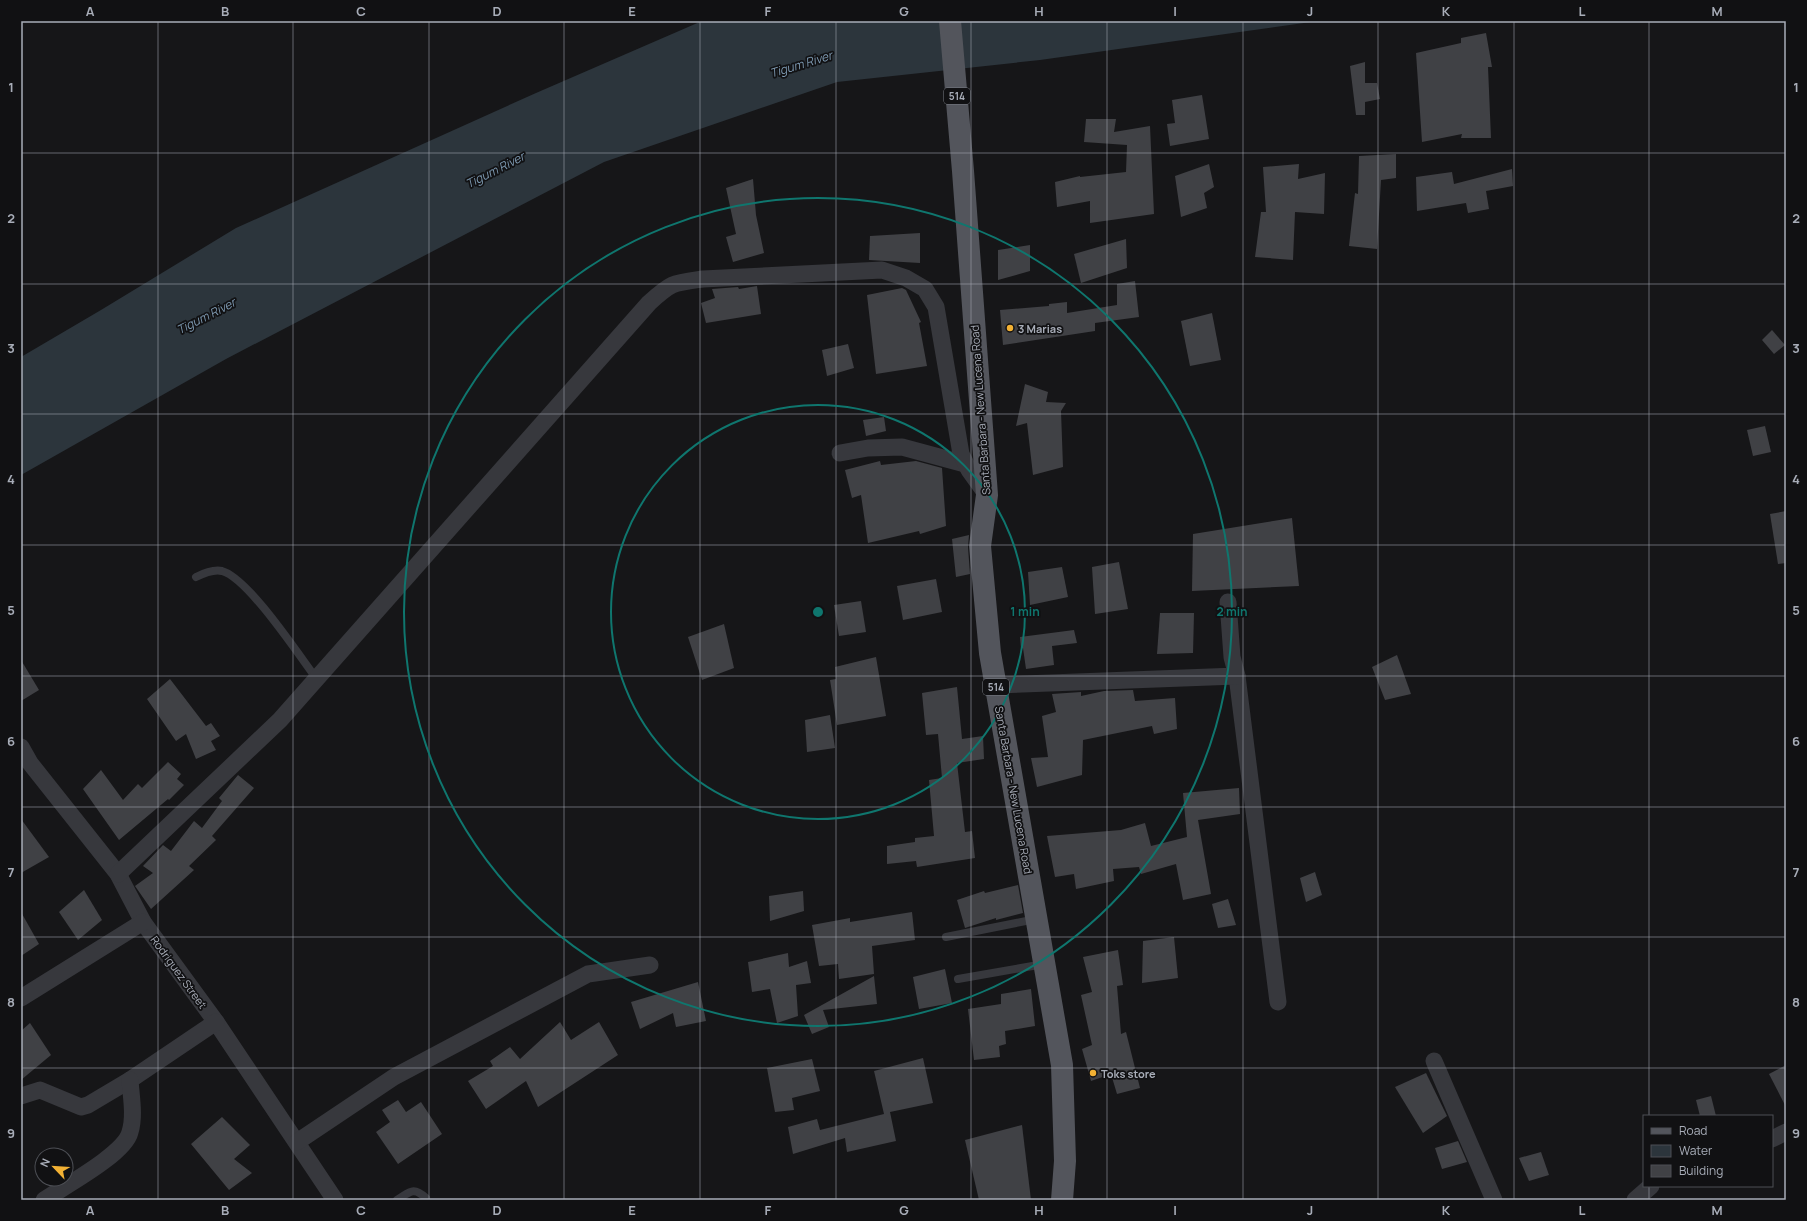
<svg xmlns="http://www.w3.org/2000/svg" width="1807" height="1221" font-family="Manrope,sans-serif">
<rect width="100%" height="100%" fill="#161618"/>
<polygon fill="#2c353c" points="702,21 1318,21 1040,60 837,82 604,162 226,359 21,475 21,357 101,310 236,228 536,93"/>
<g fill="#404145">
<polygon points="1486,33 1492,67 1488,67 1491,138 1461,138 1462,134 1422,142 1416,53 1461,43 1461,38"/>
<polygon points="1365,62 1365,83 1377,83 1380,99 1365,102 1365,115 1356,115 1350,66"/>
<polygon points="1202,95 1209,139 1170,146 1167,124 1175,123 1172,100"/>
<polygon points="1086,119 1116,119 1114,132 1150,126 1154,214 1090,223 1090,201 1057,207 1055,182 1080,176 1080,177 1126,172 1127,145 1084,142"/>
<polygon points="1396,154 1396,178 1381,180 1377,249 1349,246 1355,193 1358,194 1359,156"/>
<polygon points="1209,164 1214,187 1204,193 1207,208 1181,217 1175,176"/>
<polygon points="1299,164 1298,179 1325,173 1324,214 1295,212 1293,260 1255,257 1261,212 1266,212 1263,167"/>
<polygon points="1512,169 1513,186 1486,191 1489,209 1468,213 1466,203 1417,211 1416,177 1452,172 1454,184"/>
<polygon points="753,179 756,215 764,253 733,262 726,237 736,234 726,188"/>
<polygon points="920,233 920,263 869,260 870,236"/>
<polygon points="1126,239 1127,268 1081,283 1074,254"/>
<polygon points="1030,245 1030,271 998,280 998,250"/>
<polygon points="1135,281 1139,317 1095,323 1095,331 1003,345 1000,310 1049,306 1049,304 1067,302 1067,313 1117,305 1117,284"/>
<polygon points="757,286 761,314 706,323 701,303 715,298 712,289 738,287 739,289"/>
<polygon points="902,288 906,290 921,322 919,323 927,366 876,374 867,295"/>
<polygon points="1212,313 1221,360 1190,366 1181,321"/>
<polygon points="1772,330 1785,345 1774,354 1762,340"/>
<polygon points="848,344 854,368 827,376 822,350"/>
<polygon points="1025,384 1048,392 1046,402 1066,403 1061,411 1063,467 1033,475 1027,423 1016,426"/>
<polygon points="884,417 886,431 866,436 863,420"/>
<polygon points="1765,426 1771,452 1753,456 1747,430"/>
<polygon points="880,461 881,465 916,461 942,468 946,526 920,534 919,531 868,543 861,495 852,498 845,470"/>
<polygon points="1786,511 1786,563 1778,564 1770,514"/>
<polygon points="1292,518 1299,586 1192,591 1193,534"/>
<polygon points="969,535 968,547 970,574 956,577 952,539"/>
<polygon points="1119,562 1128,609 1095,614 1092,567"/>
<polygon points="1062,567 1068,597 1030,605 1028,572"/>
<polygon points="936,579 942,612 903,620 897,586"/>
<polygon points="861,601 866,632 839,636 834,605"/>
<polygon points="1160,613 1194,613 1193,653 1157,654"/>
<polygon points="724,624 734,668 702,680 688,637"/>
<polygon points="1074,630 1077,643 1052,646 1054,665 1026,669 1023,648 1021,649 1020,637"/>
<polygon points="1397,655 1411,694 1385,700 1372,667"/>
<polygon points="876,657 886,716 837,725 830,680 836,679 835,667"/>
<polygon points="21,660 39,690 21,701"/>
<polygon points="170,679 206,726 211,723 220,736 211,741 216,750 196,759 186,734 176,741 147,699"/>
<polygon points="957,687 962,739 983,736 984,759 957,763 965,832 972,831 975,858 917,867 916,861 887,864 887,846 915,842 915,838 934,836 929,780 942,778 938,734 926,735 922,693"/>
<polygon points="1133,690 1135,701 1175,698 1177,729 1154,734 1152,726 1083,740 1082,775 1037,787 1031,758 1048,757 1042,716 1056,712 1052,694 1081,692 1081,696 1104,691"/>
<polygon points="830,715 835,748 807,752 805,720"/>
<polygon points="168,762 181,774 177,779 184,785 169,800 168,799 119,840 83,789 101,770 123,800 138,784 142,788"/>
<polygon points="238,775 254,788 212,836 216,840 189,866 194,870 151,909 135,886 153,873 143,866 163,845 171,851 194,821 202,828 222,801 219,798"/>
<polygon points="1239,788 1240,814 1198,820 1211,894 1183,900 1176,864 1141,874 1139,867 1113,869 1114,881 1076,889 1074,874 1055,877 1047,836 1121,830 1145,823 1151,846 1187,837 1183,793"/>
<polygon points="21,819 49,857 21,873"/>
<polygon points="1315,872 1322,895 1306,902 1300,878"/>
<polygon points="1018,885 1023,913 996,920 996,918 965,928 957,900 984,891 985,893"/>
<polygon points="84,890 102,920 78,940 59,912"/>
<polygon points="803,891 804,911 770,921 769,896"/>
<polygon points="1228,899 1236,925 1218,928 1212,904"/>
<polygon points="21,912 39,944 21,956"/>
<polygon points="912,912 915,940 872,946 874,974 839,979 838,964 819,966 812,925 850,918 850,922"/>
<polygon points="1174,937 1178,978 1142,983 1143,941"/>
<polygon points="1118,950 1123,985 1117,986 1121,1034 1126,1032 1140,1088 1117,1094 1111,1074 1091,1081 1082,1049 1092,1045 1081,995 1092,992 1083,957"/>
<polygon points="788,953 789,967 807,961 811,983 796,985 798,1016 777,1023 770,989 752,992 748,962"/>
<polygon points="945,969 952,1003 919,1009 913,977"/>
<polygon points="874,976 877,1004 823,1010 829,1027 812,1034 804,1015"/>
<polygon points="698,982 706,1021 676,1027 673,1013 640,1029 631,1002"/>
<polygon points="1031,989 1035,1026 1005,1031 1006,1044 999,1046 1000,1057 974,1060 968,1009 1001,1004 1001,994"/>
<polygon points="560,1022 571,1040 599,1022 618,1055 538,1107 526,1081 486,1109 468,1081 493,1066 490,1061 510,1047 520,1059"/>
<polygon points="30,1023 51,1055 21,1080 21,1031"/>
<polygon points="923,1058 933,1103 890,1112 896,1141 847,1152 845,1138 793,1154 788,1127 817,1119 820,1130 884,1114 874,1071"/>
<polygon points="812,1059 820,1091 792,1098 794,1110 775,1112 767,1068"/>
<polygon points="1786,1065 1786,1107 1769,1074"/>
<polygon points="1426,1073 1447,1116 1423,1133 1395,1087"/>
<polygon points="1711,1096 1716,1116 1700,1116 1696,1100"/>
<polygon points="398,1100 406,1112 421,1102 442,1134 398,1164 376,1132 390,1122 382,1110"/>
<polygon points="222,1117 250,1145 234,1159 252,1173 229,1190 191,1144"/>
<polygon points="1022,1125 1031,1200 979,1200 965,1140"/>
<polygon points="1458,1141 1467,1162 1442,1169 1435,1148"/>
<polygon points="1541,1152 1549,1175 1529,1181 1519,1158"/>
</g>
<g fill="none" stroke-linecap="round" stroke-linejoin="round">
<g stroke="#37383d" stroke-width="8">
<path d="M196 577C204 573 213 569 222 571 248 578 298 654 316 678"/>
<polyline points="946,937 1036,919"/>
<polyline points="958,979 1044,964"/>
<path d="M397 1200C410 1192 413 1186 426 1198"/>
</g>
<g stroke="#37383d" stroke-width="17">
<polyline points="840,453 868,448 902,447 965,464"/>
<polyline points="1237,676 1278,1002"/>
<polyline points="995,685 1237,676 1232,657 1228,602"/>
<polyline points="21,747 30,763 118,874 143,922 216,1022 335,1200"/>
<path d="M118 874 280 720 649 303C672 282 673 283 703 279L882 270 906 278 925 289 936 307 961 454 969 470 987 495"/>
<polyline points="21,998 143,922"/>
<polyline points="1434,1061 1494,1200"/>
<polyline points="21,1096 40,1090 81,1107 88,1105 130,1080 216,1022"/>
<polyline points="1772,1139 1786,1132"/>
<polyline points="297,1142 394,1077 588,974 650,965"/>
<path d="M44 1200C63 1187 125 1154 130 1132 135 1116 131 1096 130 1080"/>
<polyline points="1635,1200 1651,1186"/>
</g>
<polyline stroke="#53555c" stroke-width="22" points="950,21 963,171 987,495 980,546 990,653 1062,1065 1065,1161 1062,1200"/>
</g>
<path fill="none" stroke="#a8adb8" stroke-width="1" stroke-opacity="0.55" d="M158 21V1200M293 21V1200M429 21V1200M564 21V1200M700 21V1200M836 21V1200M971 21V1200M1107 21V1200M1243 21V1200M1378 21V1200M1514 21V1200M1649 21V1116M21 153H1786M21 284H1786M21 414H1786M21 545H1786M21 676H1786M21 807H1786M21 937H1786M21 1068H1786M1649 1186V1200"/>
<g fill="none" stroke="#0f766e" stroke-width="2">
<circle cx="818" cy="612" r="207"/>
<circle cx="818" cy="612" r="414"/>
</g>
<g fill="#f2b134" stroke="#111113" stroke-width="1.5">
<circle cx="1010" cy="328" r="4"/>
<circle cx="1093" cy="1073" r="4"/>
</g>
<g text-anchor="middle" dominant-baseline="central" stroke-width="3.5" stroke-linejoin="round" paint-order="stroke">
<g fill="#111113" stroke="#7b7e86" stroke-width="1">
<rect x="944" y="88" width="26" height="16" rx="3"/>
<rect x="983" y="679" width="26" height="16" rx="3"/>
</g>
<g font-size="10" font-weight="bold" fill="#a8adb8">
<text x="957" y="96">514</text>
<text x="996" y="687">514</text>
</g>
<g font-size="11" font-weight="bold" fill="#a8adb8" stroke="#111113" text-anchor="start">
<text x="1018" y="328">3 Marias</text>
<text x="1101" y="1073">Toks store</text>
</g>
<g font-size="11" fill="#a8adb8" stroke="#111113">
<text transform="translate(980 410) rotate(-94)">Santa Barbara - New Lucena Road</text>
<text transform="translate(1014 790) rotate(80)">Santa Barbara - New Lucena Road</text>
<text transform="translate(179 972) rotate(54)">Rodriguez Street</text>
</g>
<g font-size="12" font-style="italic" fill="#7f9bb3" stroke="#111113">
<text transform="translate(801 64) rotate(-17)">Tigum River</text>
<text transform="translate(495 170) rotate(-27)">Tigum River</text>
<text transform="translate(206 316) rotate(-27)">Tigum River</text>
</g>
</g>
<circle cx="818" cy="612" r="6" fill="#0f766e" stroke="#111113" stroke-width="2"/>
<g font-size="12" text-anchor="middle" font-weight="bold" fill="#0f766e" stroke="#111113" stroke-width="3.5" stroke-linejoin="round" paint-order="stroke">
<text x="1025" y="616">1 min</text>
<text x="1232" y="616">2 min</text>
</g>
<rect width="1807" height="1221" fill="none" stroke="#111113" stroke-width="44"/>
<rect x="1643" y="1115" width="130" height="72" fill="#111113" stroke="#4d4f55"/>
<rect x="1651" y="1128" width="20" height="6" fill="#53555c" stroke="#4d4f55"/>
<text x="1679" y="1135" font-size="12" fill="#a8adb8">Road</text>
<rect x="1651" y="1145" width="20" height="12" fill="#2c353c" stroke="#4d4f55"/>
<text x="1679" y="1155" font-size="12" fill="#a8adb8">Water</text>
<rect x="1651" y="1165" width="20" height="12" fill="#404145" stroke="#4d4f55"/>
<text x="1679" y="1175" font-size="12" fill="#a8adb8">Building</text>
<g transform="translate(54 1167) rotate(295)"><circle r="19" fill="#111113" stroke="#4d4f55"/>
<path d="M0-3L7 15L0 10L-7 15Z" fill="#f2b134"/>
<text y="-6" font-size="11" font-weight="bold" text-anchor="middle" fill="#a8adb8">N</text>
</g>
<rect x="22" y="22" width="1763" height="1177" fill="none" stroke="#a8adb8" stroke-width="1.5"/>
<g font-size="13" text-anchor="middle" font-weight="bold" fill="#a8adb8">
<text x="90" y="16">A</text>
<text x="225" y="16">B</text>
<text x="361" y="16">C</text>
<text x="497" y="16">D</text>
<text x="632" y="16">E</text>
<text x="768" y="16">F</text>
<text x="904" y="16">G</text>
<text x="1039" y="16">H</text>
<text x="1175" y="16">I</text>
<text x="1310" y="16">J</text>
<text x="1446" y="16">K</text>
<text x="1582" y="16">L</text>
<text x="1717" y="16">M</text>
<text x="11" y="92">1</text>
<text x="1796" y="92">1</text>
<text x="11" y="223">2</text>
<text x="1796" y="223">2</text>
<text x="11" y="353">3</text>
<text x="1796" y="353">3</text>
<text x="11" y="484">4</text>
<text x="1796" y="484">4</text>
<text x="11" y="615">5</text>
<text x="1796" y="615">5</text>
<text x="11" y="746">6</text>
<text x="1796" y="746">6</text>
<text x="11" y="877">7</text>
<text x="1796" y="877">7</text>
<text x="11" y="1007">8</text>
<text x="1796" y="1007">8</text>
<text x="11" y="1138">9</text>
<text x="1796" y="1138">9</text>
<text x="90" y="1215">A</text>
<text x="225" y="1215">B</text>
<text x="361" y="1215">C</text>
<text x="497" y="1215">D</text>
<text x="632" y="1215">E</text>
<text x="768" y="1215">F</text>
<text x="904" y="1215">G</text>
<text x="1039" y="1215">H</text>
<text x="1175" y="1215">I</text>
<text x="1310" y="1215">J</text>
<text x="1446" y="1215">K</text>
<text x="1582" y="1215">L</text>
<text x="1717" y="1215">M</text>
</g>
</svg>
